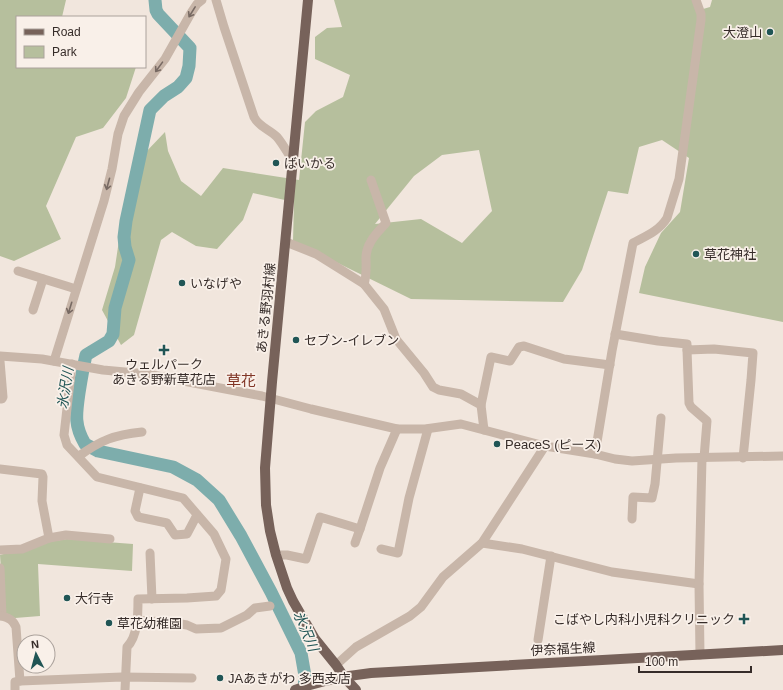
<svg xmlns="http://www.w3.org/2000/svg" width="783" height="690" font-family="Helvetica,'Noto Sans JP',sans-serif">
<rect width="100%" height="100%" fill="#f1e6dd"/>
<g fill="#b6bf9d" fill-rule="evenodd">
<polygon points="0,0 66,0 62,17 17,17 17,67 136,67 126,98 103,128 76,137 46,206 61,239 14,261 0,256"/>
<path d="M334 0H694L696 11 710 7 712 0H783V322L639 293 645 267 661 233 680 212 689 158 662 140 639 147 628 194 608 191 582 270 563 302 411 299 293 241 294 202 253 193 243 220 217 249 196 246 172 232 161 240 134 335 121 345 102 310 115 267 121 227 144 154 165 132 168 151 181 181 201 196 223 168 299 180 305 122 316 111 343 97 350 75 315 59V37L327 28 342 27ZM479 150 492 211 462 243 421 219 375 224 414 176 442 155Z"/>
<polygon points="67,539 133,544 132,571 38,564 40,616 15,618 4,612 0,555 48,542"/>
</g>
<g fill="none" stroke-linecap="round" stroke-linejoin="round">
<path stroke="#7dadac" stroke-width="13" d="M155 0 156 10 158 14 190 48 189 66 186 78 178 87 164 96 150 110 126 221 124 237 125 247 129 260 115 308 113 334 109 341 86 355C83 368 81 380 79 393 76 414 74 425 85 444L98 451 173 467 197 480 219 500 241 536 271 592 301 653 305 676 304 690"/>
<g stroke="#c8b6a9" stroke-width="9">
<path d="M216 0 224 27 254 117C259 127 269 129 277 137 283 144 288 154 293 161"/>
<polyline points="286,242 316,254 364,284 384,309 396,339 424,373 433,387 439,390 461,394 481,405 484,430"/>
<polyline points="18,271 76,289"/>
<path d="M364 284C367 275 366 267 366 258 366 243 377 233 386 223L371 180"/>
<polyline points="33,310 43,279"/>
<polyline points="615,334 658,341 687,344 687,350 714,349 753,353 751,380 743,458"/>
<polyline points="687,350 689,403 691,407 707,421 704,458"/>
<polyline points="0,356 42,359 103,370 147,374 173,379 262,396 311,409 397,429 425,429 461,424 545,446 595,454 615,459 632,461 676,458 783,456"/>
<polyline points="0,361 3,397 2,399 0,399"/>
<polyline points="54,361 104,201 112,169 118,134 124,116 139,92 165,59 191,13 197,4 202,0"/>
<path d="M72 364 64 435 67 445 97 477 183 498 214 534 226 559 221 590 216 596 187 598 138 599C138 614 138 636 127 647L125 690"/>
<polyline points="481,405 491,357 510,361 519,347 524,346 564,359 610,365"/>
<path d="M595 454 612 351 633 243C646 236 659 231 667 218L679 179 701 20V14L696 0"/>
<path d="M79 456C101 440 114 435 142 432"/>
<polyline points="0,469 42,474 43,477 42,501 49,538 22,549 0,550"/>
<polyline points="140,488 135,511 138,517 167,523 175,535 187,534 197,515"/>
<polyline points="632,519 633,497 652,498 655,484 661,418"/>
<polyline points="49,538 66,535 110,539"/>
<polyline points="355,543 360,529"/>
<polyline points="482,543 522,549 612,572 699,584"/>
<polyline points="381,549 398,553 409,498 428,429"/>
<polyline points="150,553 152,599"/>
<polyline points="276,555 287,555 306,559 320,517 360,529 380,468 397,429"/>
<polyline points="0,568 2,616 0,616"/>
<path d="M2 616C9 618 13 620 16 627L20 681"/>
<polyline points="137,620 175,623 187,625 196,629 221,628 247,615 255,608 270,606"/>
<polyline points="538,640 551,556"/>
<polyline points="700,655 699,584 702,458"/>
<polyline points="336,665 356,647 410,616 421,607 443,577 482,543 545,446"/>
<polyline points="15,690 15,682 20,681 122,677 192,678"/>
</g>
<g stroke="#77625a" stroke-width="10">
<polyline points="308,0 272,382 265,468 266,505 270,531 276,555 287,588 293,601 315,639 336,665 344,677 356,690"/>
<path d="M295 690C319 681 345 676 371 673L783 650"/>
</g>
</g>
<defs><path id="oneway-shaft" d="M-6 0H5M1.5-3L5.5 0L1.5 3" fill="none" stroke-width="1.6" stroke-linecap="round" stroke-linejoin="round"/></defs>
<g stroke="#786a63">
<use href="#oneway-shaft" transform="translate(192 12) rotate(122)"/>
<use href="#oneway-shaft" transform="translate(159 67) rotate(126)"/>
<use href="#oneway-shaft" transform="translate(108 184) rotate(105)"/>
<use href="#oneway-shaft" transform="translate(70 308) rotate(107)"/>
</g>
<g fill="#205555" stroke="#f9f0e9" stroke-width="1.5">
<circle cx="770" cy="32" r="4"/>
<circle cx="276" cy="163" r="4"/>
<circle cx="696" cy="254" r="4"/>
<circle cx="182" cy="283" r="4"/>
<circle cx="296" cy="340" r="4"/>
<path d="M162 344h4v4h4v4h-4v4h-4v-4h-4v-4h4z"/>
<circle cx="497" cy="444" r="4"/>
<circle cx="67" cy="598" r="4"/>
<path d="M742 613h4v4h4v4h-4v4h-4v-4h-4v-4h4z"/>
<circle cx="109" cy="623" r="4"/>
<circle cx="220" cy="678" r="4"/>
</g>
<g text-anchor="middle" dominant-baseline="central" stroke-width="3.5" stroke-linejoin="round" paint-order="stroke">
<g font-size="13" fill="#362c29" stroke="#f9f0e9" text-anchor="start">
<text x="762" y="32" text-anchor="end">大澄山</text>
<text x="284" y="163">ばいかる</text>
<text x="704" y="254">草花神社</text>
<text x="190" y="283">いなげや</text>
<text x="304" y="340">セブン-イレブン</text>
<text x="164" y="364" text-anchor="middle">ウェルパーク<tspan x="164" dy="15">あきる野新草花店</tspan></text>
<text x="505" y="444">PeaceS (ピース)</text>
<text x="75" y="598">大行寺</text>
<text x="735" y="619" text-anchor="end">こばやし内科小児科クリニック</text>
<text x="117" y="623">草花幼稚園</text>
<text x="228" y="678">JAあきがわ 多西支店</text>
</g>
<g font-size="13" fill="#362c29" stroke="#f9f0e9">
<text transform="translate(266 308) rotate(-84)">あきる野羽村線</text>
<text transform="translate(563 649) rotate(-3)">伊奈福生線</text>
</g>
<g font-size="14" font-style="italic" fill="#205555" stroke="#f9f0e9">
<text transform="translate(65 388) rotate(-81)">氷沢川</text>
<text transform="translate(306 631) rotate(67)">氷沢川</text>
</g>
<g font-size="15" fill="#813626" stroke="#f9f0e9">
<text x="241" y="380">草花</text>
</g>
</g>
<rect x="16" y="16" width="130" height="52" fill="#f9f0e9" stroke="#aba29c"/>
<rect x="24" y="29" width="20" height="6" fill="#77625a" stroke="#aba29c"/>
<text x="52" y="36" font-size="12" fill="#362c29">Road</text>
<rect x="24" y="46" width="20" height="12" fill="#b6bf9d" stroke="#aba29c"/>
<text x="52" y="56" font-size="12" fill="#362c29">Park</text>
<g transform="translate(36 654) rotate(354)"><circle r="19" fill="#f9f0e9" stroke="#aba29c"/>
<path d="M0-3L7 15L0 10L-7 15Z" fill="#205555"/>
<text y="-6" font-size="11" font-weight="bold" text-anchor="middle" fill="#362c29">N</text>
</g>
<path d="M639 666v6h112v-6" fill="none" stroke="#362c29" stroke-width="2"/>
<text x="645" y="666" font-size="12" fill="#362c29" stroke="#f9f0e9" stroke-width="3" paint-order="stroke">100 m</text>
</svg>
